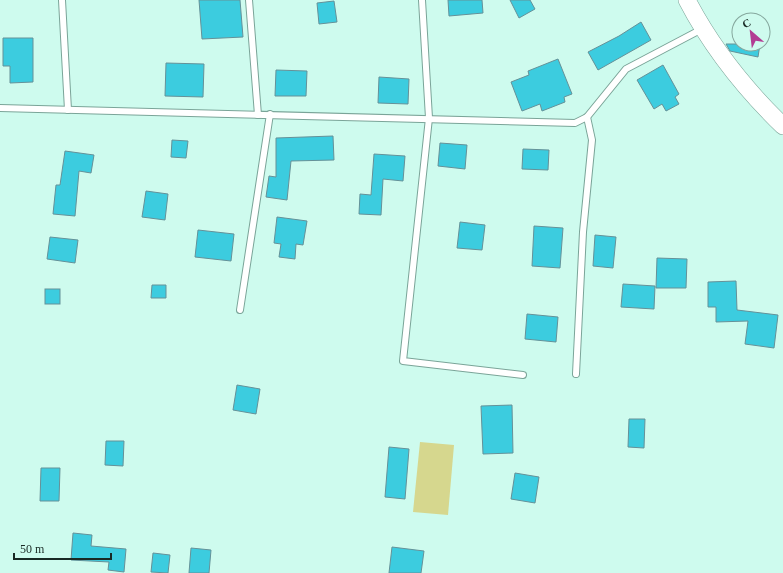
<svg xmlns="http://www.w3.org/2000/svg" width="783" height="573" font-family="Georgia,serif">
<rect width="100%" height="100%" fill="#cefbee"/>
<polygon fill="#d6d78e" points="420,442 454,445 448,515 413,512"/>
<g fill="#3cccdf" stroke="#659198">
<polygon points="199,0 240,0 243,37 202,39"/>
<polygon points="448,0 482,0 483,13 449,16"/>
<polygon points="510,0 530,0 535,9 519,18"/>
<polygon points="334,1 337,22 319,24 317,3"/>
<polygon points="641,22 651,40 598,70 588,52 619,36"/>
<polygon points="3,38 33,38 33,82 10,83 10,66 3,66"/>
<polygon points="726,44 760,44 758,57 730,51"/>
<polygon points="558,59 572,94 564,97 565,102 542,111 540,104 522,111 511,82 529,75 528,71"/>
<polygon points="166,63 204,64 203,97 165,96"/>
<polygon points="663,65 679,94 675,97 679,104 666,111 662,104 654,109 637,80"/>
<polygon points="276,70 307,71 306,96 275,96"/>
<polygon points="379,77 409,79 408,104 378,103"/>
<polygon points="333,136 334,160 291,161 287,200 266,197 269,176 276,177 276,138"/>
<polygon points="172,140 188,141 186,158 171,157"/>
<polygon points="440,143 467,145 465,169 438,166"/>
<polygon points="523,149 549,150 548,170 522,169"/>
<polygon points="65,151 94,155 91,173 79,171 75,216 53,214 56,185 60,185"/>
<polygon points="374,154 405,156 403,181 383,179 381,215 359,214 360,194 371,195"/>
<polygon points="146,191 168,194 165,220 142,217"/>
<polygon points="277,217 307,221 303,245 296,244 295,259 279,257 281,244 274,243"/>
<polygon points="460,222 485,225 482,250 457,248"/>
<polygon points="534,226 563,228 560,268 532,266"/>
<polygon points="198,230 234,234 231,261 195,257"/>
<polygon points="595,235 616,237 613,268 593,266"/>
<polygon points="50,237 78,240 75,263 47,259"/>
<polygon points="657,258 687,259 686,288 656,288"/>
<polygon points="736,281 737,310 778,315 774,348 745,344 748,321 716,322 716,307 708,307 708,282"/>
<polygon points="623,284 655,286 654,309 621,307"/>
<polygon points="152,285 166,285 166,298 151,298"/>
<rect x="45" y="289" width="15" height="15"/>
<polygon points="527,314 558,317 556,342 525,339"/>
<polygon points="237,385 260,389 256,414 233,410"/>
<polygon points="512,405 513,453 483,454 481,406"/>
<polygon points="629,419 645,419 644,448 628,447"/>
<polygon points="106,441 124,441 123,466 105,465"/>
<polygon points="389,447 409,449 405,499 385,497"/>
<polygon points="41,468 60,468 59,501 40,501"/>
<polygon points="515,473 539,477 535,503 511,499"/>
<polygon points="73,533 92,535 91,546 126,549 124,572 108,570 109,562 71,560"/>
<polygon points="392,547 424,551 421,573 389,573"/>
<polygon points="191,548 211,550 209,573 189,573"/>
<polygon points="153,553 170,555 168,573 151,572"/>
</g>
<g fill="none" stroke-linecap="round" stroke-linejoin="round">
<defs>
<g id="lane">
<polyline points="62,0 68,110"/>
<polyline points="249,0 258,115"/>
<polyline points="422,0 429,118 403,361 523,375"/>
<polyline points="0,108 575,123 587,117 626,69 702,29"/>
<polyline points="240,310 270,114"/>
<polyline points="576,374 583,232 592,140 587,117"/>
</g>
<path id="secondary" d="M687 0C712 48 745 89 783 126"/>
</defs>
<use href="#lane" stroke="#7aa498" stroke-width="8"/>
<use href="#secondary" stroke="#7aa498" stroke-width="18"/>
<use href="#lane" stroke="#fff" stroke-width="6"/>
<use href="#secondary" stroke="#fff" stroke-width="17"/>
</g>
<g transform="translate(751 32) rotate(332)"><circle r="19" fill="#cefbee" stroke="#85a79d"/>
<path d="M0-3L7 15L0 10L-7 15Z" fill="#b23c93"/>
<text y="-6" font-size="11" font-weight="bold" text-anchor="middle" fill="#182924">С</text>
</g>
<path d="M14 553v6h97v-6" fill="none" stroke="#182924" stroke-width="2"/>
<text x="20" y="553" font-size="12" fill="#182924" stroke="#cefbee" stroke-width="3" paint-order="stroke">50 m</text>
</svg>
